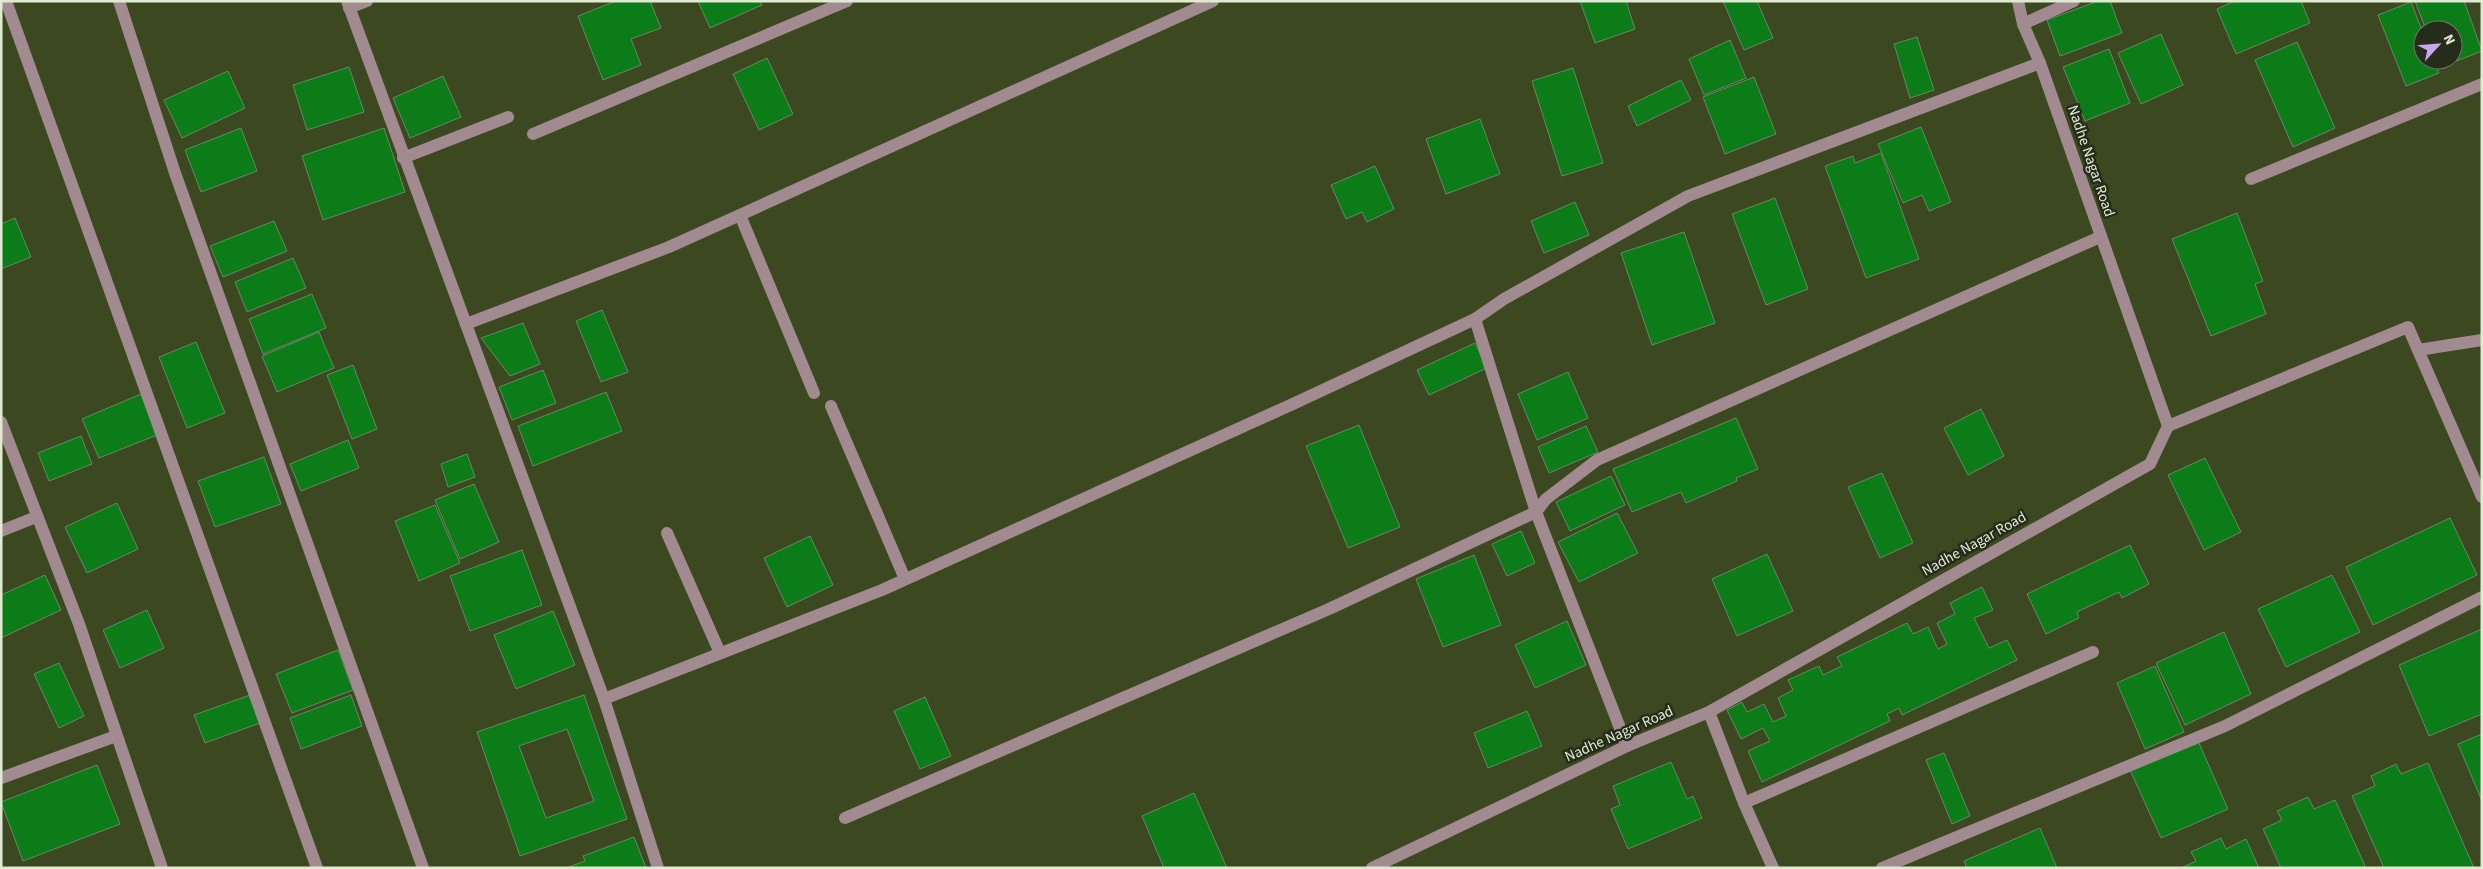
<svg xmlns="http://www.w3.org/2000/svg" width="2483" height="869" font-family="'Source Sans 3',sans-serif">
<rect width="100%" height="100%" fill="#3c481f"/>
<g fill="#0c7c18" stroke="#678966" fill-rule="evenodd">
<polygon points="616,1 650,1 661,28 631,39 641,65 603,80 578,16"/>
<polygon points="698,1 760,1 762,5 710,28"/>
<polygon points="1580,1 1626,1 1635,29 1595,43"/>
<polygon points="1723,1 1757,1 1773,38 1744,50"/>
<polygon points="2098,1 2110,1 2122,33 2060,56 2047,20"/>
<polygon points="2235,1 2301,1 2310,23 2236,54 2217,9"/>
<polygon points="2415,1 2464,1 2482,51 2441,67 2439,60 2453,60 2453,30 2426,30"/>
<polygon points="2411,2 2423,33 2423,60 2434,60 2439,73 2406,86 2378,15"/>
<polygon points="2161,34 2183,85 2141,104 2118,53"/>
<polygon points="1917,37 1934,90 1910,98 1894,44"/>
<polygon points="1730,40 1746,78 1704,95 1689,59"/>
<polygon points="2297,42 2335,128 2293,147 2255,60"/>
<polygon points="2109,49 2130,103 2085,121 2063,67"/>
<polygon points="767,58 793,114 759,130 733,74"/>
<polygon points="349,67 364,112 307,130 293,85"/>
<polygon points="1573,68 1603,163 1562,176 1532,81"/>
<polygon points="228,71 245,108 182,138 164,100"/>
<polygon points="443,76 461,117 410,138 393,98"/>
<polygon points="1754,77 1776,134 1725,154 1703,97"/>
<polygon points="1681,80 1691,100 1637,126 1628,106"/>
<polygon points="1480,119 1500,174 1446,194 1426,139"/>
<polygon points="1921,127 1951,202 1929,211 1922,195 1903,203 1878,144"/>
<polygon points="241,128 257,171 201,192 185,150"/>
<polygon points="384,128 405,192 323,220 302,156"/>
<polygon points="1881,153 1919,259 1866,278 1825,166 1853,156 1855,163"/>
<polygon points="1375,166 1394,209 1367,222 1362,212 1346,219 1331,185"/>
<polygon points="1775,198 1808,289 1766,305 1732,214"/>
<polygon points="1575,202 1589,235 1544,253 1531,221"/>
<polygon points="2237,213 2263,281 2255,284 2266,314 2211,336 2172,239"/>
<polygon points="15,218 31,257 1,269 1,224"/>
<polygon points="274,221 287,251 223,277 210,246"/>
<polygon points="1684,232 1715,323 1652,345 1621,253"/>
<polygon points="293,258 306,288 247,312 235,282"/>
<polygon points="312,294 326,328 263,354 249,319"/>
<polygon points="602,310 628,372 601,382 576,321"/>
<polygon points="523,323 540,364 510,376 481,338"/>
<polygon points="319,332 334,368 277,392 262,356"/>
<polygon points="196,342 225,413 187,428 159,357"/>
<polygon points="1475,343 1487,368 1429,395 1417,370"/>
<polygon points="353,365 377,429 352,439 327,375"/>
<polygon points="543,370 556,403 512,420 499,387"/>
<polygon points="1568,372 1588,418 1537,440 1518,394"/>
<polygon points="606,392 622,431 533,466 518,426"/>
<polygon points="141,394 157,435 99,458 82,419"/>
<polygon points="1981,409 2004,456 1968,475 1944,428"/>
<polygon points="1736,418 1758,469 1736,478 1737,481 1686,503 1681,492 1632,512 1613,469"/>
<polygon points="1359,425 1400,527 1348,548 1306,446"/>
<polygon points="1586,426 1598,452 1549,473 1538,447"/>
<polygon points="81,436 92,464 49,481 38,453"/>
<polygon points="348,440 359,468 301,491 290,464"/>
<polygon points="467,454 475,477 448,487 441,464"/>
<polygon points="264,457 281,504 215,527 198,481"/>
<polygon points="2205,458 2241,532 2204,550 2168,475"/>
<polygon points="1882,473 1913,543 1880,558 1848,487"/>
<polygon points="1611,476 1625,505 1570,531 1556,502"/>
<polygon points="474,484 499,542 460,559 435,500"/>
<polygon points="117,503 138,549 87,573 65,527"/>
<polygon points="435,505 460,563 419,581 395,521"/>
<polygon points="1617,513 1638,553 1579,582 1558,542"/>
<polygon points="2450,518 2477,575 2373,625 2346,567"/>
<polygon points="1521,531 1535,563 1507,576 1492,544"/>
<polygon points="810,536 833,585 787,607 764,558"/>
<polygon points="2130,545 2149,584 2122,598 2119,592 2077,612 2079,618 2046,634 2027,594"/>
<polygon points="522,550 542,605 470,631 450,576"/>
<polygon points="1767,554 1793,611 1737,636 1712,579"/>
<polygon points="1474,555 1501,625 1443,647 1416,579"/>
<polygon points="45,575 61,610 1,638 1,595"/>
<polygon points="2332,575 2360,632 2286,667 2258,609"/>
<polygon points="1982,587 1993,610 1974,618 1989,648 2007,640 2017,660 1902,715 1899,708 1887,714 1890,721 1762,782 1748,751 1770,741 1763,728 1741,739 1727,710 1742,702 1747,712 1764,704 1773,722 1786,716 1778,698 1793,690 1788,680 1819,666 1823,675 1842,666 1837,657 1907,623 1913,634 1928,627 1938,649 1947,644 1937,623 1955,614 1950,603"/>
<polygon points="147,610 164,648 120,668 103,630"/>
<polygon points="553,611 575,665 516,689 494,635"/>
<polygon points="1567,621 1586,665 1535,688 1515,645"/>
<polygon points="2482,629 2482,714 2429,736 2399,665"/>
<polygon points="2224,632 2251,694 2185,725 2156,663"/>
<polygon points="338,650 353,690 292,713 276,674"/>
<polygon points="59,663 84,716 59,728 34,674"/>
<polygon points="2155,666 2184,732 2145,749 2117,683"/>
<polygon points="250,695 260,723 205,743 194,715"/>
<polygon points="351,695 362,726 301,749 290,718"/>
<path d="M584 695 627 819 520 856 477 732ZM567 729 594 801 546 818 519 746Z"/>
<polygon points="925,697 951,756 920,769 894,711"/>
<polygon points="1527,711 1542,746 1488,768 1474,733"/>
<polygon points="2482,734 2482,801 2458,744"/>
<polygon points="2198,741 2228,809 2161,838 2130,770"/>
<polygon points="1944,753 1970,816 1952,824 1926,760"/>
<polygon points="1671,762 1687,799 1693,796 1702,818 1628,849 1611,809 1620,805 1613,786"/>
<polygon points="2428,763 2474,868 2384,868 2352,796 2375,786 2371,776 2396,764 2401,774"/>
<polygon points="97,765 120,824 23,861 1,802"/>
<polygon points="1194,793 1227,868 1164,868 1142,816"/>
<polygon points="2308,797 2314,809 2335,800 2366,868 2281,868 2263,829 2282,820 2277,811"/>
<polygon points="2040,828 2057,868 1967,868 1964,861"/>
<polygon points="634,837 646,868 566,868 585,861 583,856"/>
<polygon points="2221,838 2226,849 2246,839 2259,868 2181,868 2196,861 2191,852"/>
</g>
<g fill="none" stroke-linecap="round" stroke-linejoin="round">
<g stroke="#a28b90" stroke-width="12">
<polyline points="6,1 317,868"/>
<polyline points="119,1 175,173 423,868"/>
<polyline points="347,1 604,699 658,868"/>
<polyline points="349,8 367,1"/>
<polyline points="2023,24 2074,1"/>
<polyline points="533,134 847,1"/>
<polyline points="403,158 508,117"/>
<polyline points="2251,179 2482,84"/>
<polyline points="740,215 814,393"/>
<polyline points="1475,319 1536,512 1627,746"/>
<polyline points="466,324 669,247 1213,1"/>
<polyline points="2418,350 2482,340"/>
<polyline points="831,406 905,579"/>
<polyline points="1,422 79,624 162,868"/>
<polyline points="2168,426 2408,327 2482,497"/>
<polyline points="1,531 36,517"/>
<polyline points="667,533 720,653"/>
<polyline points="604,699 882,590 1295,403 1475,319 1504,299 1688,196 2040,63"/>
<polyline points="1709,712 1744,803 1773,868"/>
<polyline points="1,778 116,736"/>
<polyline points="1744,803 2093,652"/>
<polyline points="845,818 1329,609 1536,512 1546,499 1597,460 2100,237"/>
<polyline points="1372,868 1627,746 1709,712 2150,464 2168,426 2040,63 2023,24 2018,1"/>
<polyline points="1882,868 2225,726 2482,597"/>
</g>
</g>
<g text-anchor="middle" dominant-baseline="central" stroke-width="5" stroke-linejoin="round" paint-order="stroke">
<g font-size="15" fill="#e0e9d1" stroke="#262c1a">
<text transform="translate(2091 161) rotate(71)">Nadhe Nagar Road</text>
<text transform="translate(1974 544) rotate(-29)">Nadhe Nagar Road</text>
<text transform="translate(1619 734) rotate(-24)">Nadhe Nagar Road</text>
</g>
</g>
<rect width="2483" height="869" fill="none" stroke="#e0e9d1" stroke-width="5"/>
<g transform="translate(2438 45) rotate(64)"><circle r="24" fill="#262c1a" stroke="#707863"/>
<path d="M0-4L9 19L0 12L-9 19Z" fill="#c6a6f0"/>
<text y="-8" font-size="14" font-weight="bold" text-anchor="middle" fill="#e0e9d1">N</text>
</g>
</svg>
